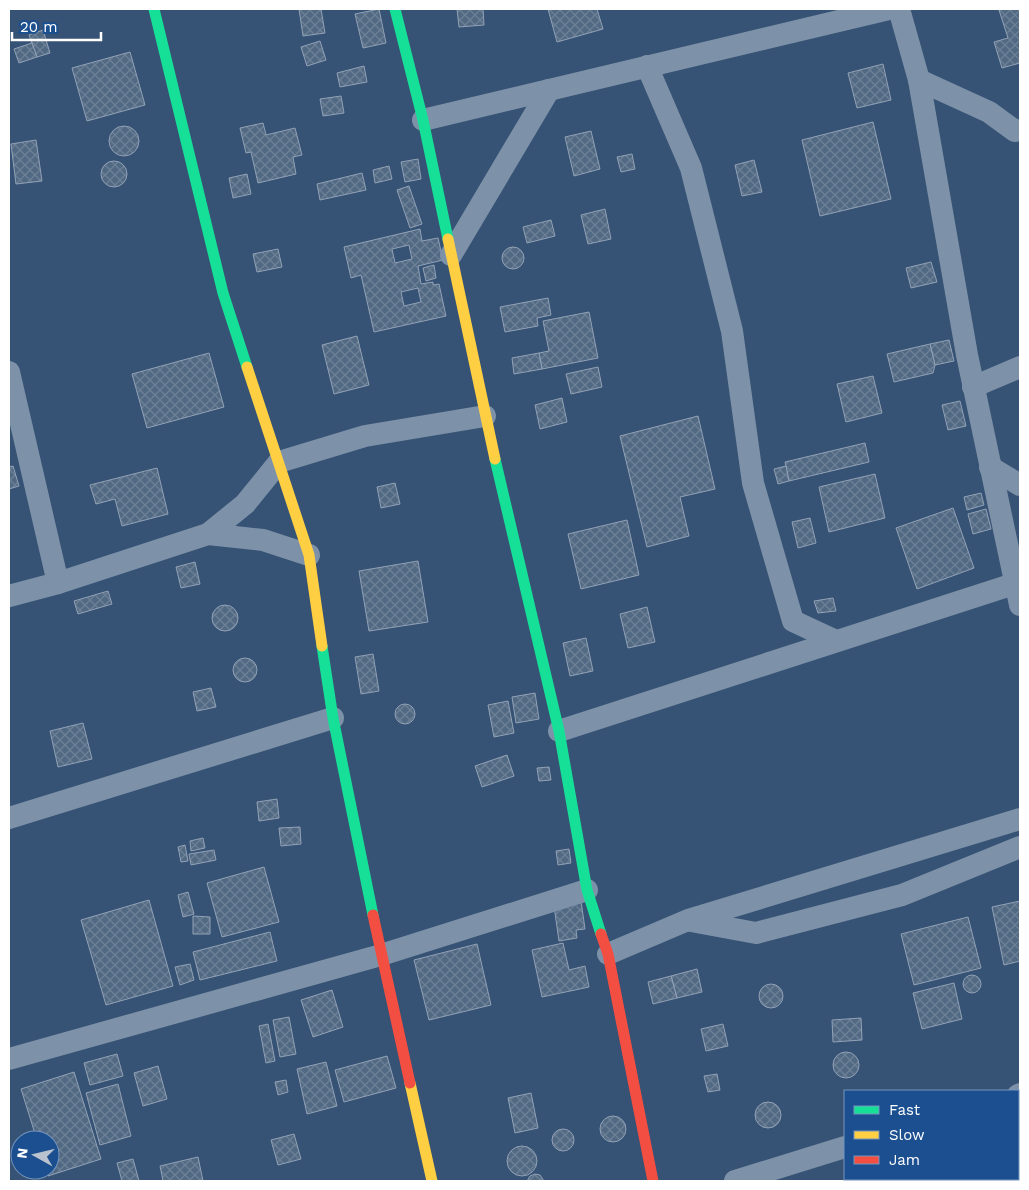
<svg xmlns="http://www.w3.org/2000/svg" width="1029" height="1190" font-family="'Work Sans',sans-serif">
<defs>
<pattern id="building-cross-hatch" width="8" height="8" patternUnits="userSpaceOnUse" patternTransform="scale(1.25)"><rect width="8" height="8" fill="#526984"/><path d="M0 0l8 8M0 8l8-8" fill="none" stroke="#6c8096"/></pattern>
</defs>
<rect width="100%" height="100%" fill="#365274"/>
<g fill="url(#building-cross-hatch)" stroke="#92a2b6" fill-rule="evenodd">
<polygon points="299,9 321,9 325,33 303,36"/>
<polygon points="379,9 386,43 363,48 355,14"/>
<polygon points="457,9 483,9 484,25 459,27"/>
<polygon points="548,9 597,9 603,29 557,42"/>
<polygon points="1003,9 1020,9 1020,63 1002,68 994,42 1008,38 999,10"/>
<polygon points="43,30 50,53 37,57 29,35"/>
<polygon points="320,41 326,60 307,66 301,47"/>
<polygon points="32,43 37,57 19,63 14,49"/>
<polygon points="130,52 145,105 87,121 72,68"/>
<polygon points="883,64 891,100 857,108 848,73"/>
<polygon points="364,66 367,82 340,87 337,73"/>
<polygon points="341,96 344,113 323,116 320,99"/>
<polygon points="873,122 891,199 820,216 802,140"/>
<polygon points="263,123 266,135 295,128 302,155 293,157 296,174 258,183 251,152 246,153 240,128"/>
<circle cx="124" cy="141" r="15"/>
<polygon points="591,131 600,169 574,176 565,137"/>
<polygon points="36,140 42,181 16,184 11,144"/>
<polygon points="632,154 635,169 621,172 617,157"/>
<polygon points="418,159 421,179 405,182 401,162"/>
<polygon points="754,160 762,192 742,196 735,165"/>
<circle cx="114" cy="174" r="13"/>
<polygon points="389,166 392,179 375,183 373,170"/>
<polygon points="362,173 366,190 320,200 317,184"/>
<polygon points="247,174 251,194 233,198 229,178"/>
<polygon points="409,186 422,224 410,228 397,190"/>
<polygon points="605,209 611,239 588,244 581,215"/>
<polygon points="551,220 555,236 527,243 523,227"/>
<path d="M420 229 422 241 438 238 443 260 418 266 421 284 433 282V285L439 284 446 316 374 332 361 275 351 278 344 247ZM409 245 412 259 395 263 392 249ZM418 288 421 302 404 306 401 292Z"/>
<circle cx="513" cy="258" r="11"/>
<polygon points="278,249 282,267 257,272 253,254"/>
<polygon points="931,262 937,282 911,288 906,268"/>
<polygon points="434,265 436,278 426,281 423,268"/>
<polygon points="548,298 551,315 537,318 538,326 505,332 500,307"/>
<polygon points="589,312 598,358 542,369 539,353 549,351 543,321"/>
<polygon points="357,336 369,385 334,394 322,345"/>
<polygon points="949,340 954,361 935,365 930,344"/>
<polygon points="930,344 935,365 933,373 894,382 887,354"/>
<polygon points="209,353 224,407 147,428 132,374"/>
<polygon points="539,353 542,369 514,374 512,358"/>
<polygon points="598,367 602,387 571,394 566,374"/>
<polygon points="873,376 882,413 846,422 837,384"/>
<polygon points="562,398 567,422 540,429 535,405"/>
<polygon points="960,401 966,426 948,430 942,405"/>
<polygon points="698,416 715,489 680,497 689,536 647,547 620,436"/>
<polygon points="865,443 869,462 789,481 785,462"/>
<polygon points="13,466 19,486 9,489 9,467"/>
<polygon points="786,466 789,481 778,484 774,469"/>
<polygon points="157,468 168,514 122,526 115,499 96,504 90,485"/>
<polygon points="875,474 885,518 829,532 819,487"/>
<polygon points="395,483 400,504 381,508 377,487"/>
<polygon points="981,493 984,505 967,510 964,497"/>
<polygon points="953,508 974,568 917,589 896,528"/>
<polygon points="986,509 991,529 973,534 968,514"/>
<polygon points="810,518 816,543 798,548 792,522"/>
<polygon points="627,520 639,575 581,589 568,534"/>
<polygon points="418,561 428,622 369,631 359,571"/>
<polygon points="195,562 200,584 181,588 176,567"/>
<polygon points="108,591 112,604 78,614 74,601"/>
<polygon points="833,598 836,611 818,613 814,601"/>
<circle cx="225" cy="618" r="13"/>
<polygon points="647,607 655,642 628,648 620,614"/>
<polygon points="586,638 593,671 570,676 563,643"/>
<polygon points="373,654 379,691 361,694 355,657"/>
<circle cx="245" cy="670" r="12"/>
<polygon points="211,688 216,707 197,711 193,692"/>
<polygon points="535,693 539,719 516,723 512,697"/>
<polygon points="508,701 514,733 494,737 488,705"/>
<circle cx="405" cy="714" r="10"/>
<polygon points="83,723 92,759 58,767 50,731"/>
<polygon points="507,755 514,776 482,787 475,766"/>
<polygon points="549,767 551,780 539,781 537,768"/>
<polygon points="277,799 279,818 259,821 257,802"/>
<polygon points="300,827 301,844 281,846 279,828"/>
<polygon points="203,838 205,848 191,851 190,841"/>
<polygon points="185,845 188,861 181,862 178,847"/>
<polygon points="569,849 571,863 558,865 556,851"/>
<polygon points="214,850 216,860 191,865 189,854"/>
<polygon points="264,867 279,922 222,937 207,883"/>
<polygon points="188,892 194,914 183,917 178,895"/>
<polygon points="149,900 173,986 106,1005 81,920"/>
<polygon points="581,901 585,929 576,930 577,938 559,941 554,906"/>
<polygon points="1020,901 1020,961 1004,965 992,907"/>
<polygon points="193,916 210,917 210,934 193,934"/>
<polygon points="968,917 981,968 914,985 901,934"/>
<polygon points="270,932 277,961 200,980 193,952"/>
<polygon points="563,943 569,970 585,966 589,987 542,997 532,950"/>
<polygon points="477,944 491,1005 429,1020 414,960"/>
<polygon points="190,964 194,980 180,985 175,967"/>
<polygon points="697,969 702,992 677,998 671,976"/>
<circle cx="972" cy="984" r="9"/>
<polygon points="671,976 677,998 653,1004 648,982"/>
<polygon points="954,983 962,1019 922,1029 913,993"/>
<circle cx="771" cy="996" r="12"/>
<polygon points="332,990 343,1027 313,1037 301,1000"/>
<polygon points="289,1017 296,1054 280,1057 273,1020"/>
<polygon points="861,1018 862,1040 833,1042 832,1020"/>
<polygon points="268,1024 275,1061 266,1063 259,1026"/>
<polygon points="723,1024 728,1046 706,1051 701,1029"/>
<circle cx="846" cy="1065" r="13"/>
<polygon points="117,1054 123,1076 90,1085 84,1063"/>
<polygon points="387,1056 396,1088 344,1102 335,1070"/>
<polygon points="326,1062 337,1106 307,1114 297,1069"/>
<polygon points="158,1066 167,1099 143,1106 134,1073"/>
<polygon points="74,1072 101,1159 48,1176 46,1170 50,1170 50,1140 37,1140 21,1089"/>
<polygon points="717,1074 720,1090 708,1092 704,1076"/>
<polygon points="286,1080 288,1092 278,1095 275,1082"/>
<polygon points="118,1084 131,1136 100,1145 86,1093"/>
<polygon points="531,1093 538,1128 515,1133 508,1098"/>
<circle cx="768" cy="1115" r="13"/>
<circle cx="613" cy="1129" r="13"/>
<circle cx="563" cy="1140" r="11"/>
<polygon points="294,1134 301,1159 278,1165 271,1140"/>
<circle cx="522" cy="1161" r="15"/>
<polygon points="1020,1147 1020,1165 1018,1166 1018,1148"/>
<polygon points="198,1157 203,1181 163,1181 160,1166"/>
<polygon points="133,1159 139,1181 122,1181 117,1163"/>
<polygon points="535,1174 540,1175 544,1181 527,1181 530,1176"/>
<polygon points="868,1179 889,1179 890,1181 867,1181"/>
<polygon points="934,1179 958,1179 959,1181 935,1181"/>
</g>
<g fill="none" stroke-linecap="round" stroke-linejoin="round">
<g stroke="#7d92a8" stroke-width="22">
<polyline points="899,9 919,80 967,355 1020,605"/>
<polyline points="647,66 691,168 732,331 753,483 793,621 836,641"/>
<polyline points="919,80 989,112 1015,131 1020,130"/>
<polyline points="423,120 889,9"/>
<polyline points="451,255 549,90"/>
<polyline points="9,372 58,583"/>
<polyline points="973,387 1020,367"/>
<polyline points="990,467 1020,485"/>
<polyline points="208,534 245,504 279,462 365,436 485,416"/>
<polyline points="9,596 58,583 208,534 263,540 309,555"/>
<polyline points="559,731 1020,582"/>
<polyline points="9,818 333,718"/>
<polyline points="691,921 756,933 902,895 1020,847"/>
<polyline points="608,954 688,920 1020,819"/>
<polyline points="9,1059 381,955 587,890"/>
<polyline points="1018,1095 1020,1094"/>
<polyline points="735,1181 845,1147"/>
</g>
<g stroke="#16e098" stroke-width="11">
<polyline points="154,9 223,293 247,367"/>
<polyline points="395,9 423,120 448,239"/>
<polyline points="495,459 559,731 587,890 601,934"/>
<polyline points="322,646 333,718 373,915"/>
</g>
<g stroke="#ffcf43" stroke-width="11">
<polyline points="448,239 495,459"/>
<polyline points="247,367 309,555 322,646"/>
<polyline points="410,1083 432,1181"/>
</g>
<g stroke="#f24e42" stroke-width="11">
<polyline points="373,915 410,1083"/>
<polyline points="601,934 608,954 653,1181"/>
</g>
</g>
<rect width="1029" height="1190" fill="none" stroke="#ffffff" stroke-width="20"/>
<rect x="844" y="1090" width="175" height="90" fill="#1b4f8f" stroke="#7695bc"/>
<rect x="854" y="1106" width="25" height="8" fill="#16e098" stroke="#7695bc"/>
<text x="889" y="1115" font-size="15" fill="#ffffff">Fast</text>
<rect x="854" y="1131" width="25" height="8" fill="#ffcf43" stroke="#7695bc"/>
<text x="889" y="1140" font-size="15" fill="#ffffff">Slow</text>
<rect x="854" y="1156" width="25" height="8" fill="#f24e42" stroke="#7695bc"/>
<text x="889" y="1165" font-size="15" fill="#ffffff">Jam</text>
<g transform="translate(35 1155) rotate(278)"><circle r="24" fill="#1b4f8f" stroke="#7695bc"/>
<path d="M0-4L9 19L0 12L-9 19Z" fill="#b9c2ce"/>
<text y="-8" font-size="14" font-weight="bold" text-anchor="middle" fill="#ffffff">N</text>
</g>
<path d="M12 32v8h89v-8" fill="none" stroke="#ffffff" stroke-width="2.5"/>
<text x="20" y="32" font-size="15" fill="#ffffff" stroke="#1b4f8f" stroke-width="4" paint-order="stroke">20 m</text>
</svg>
